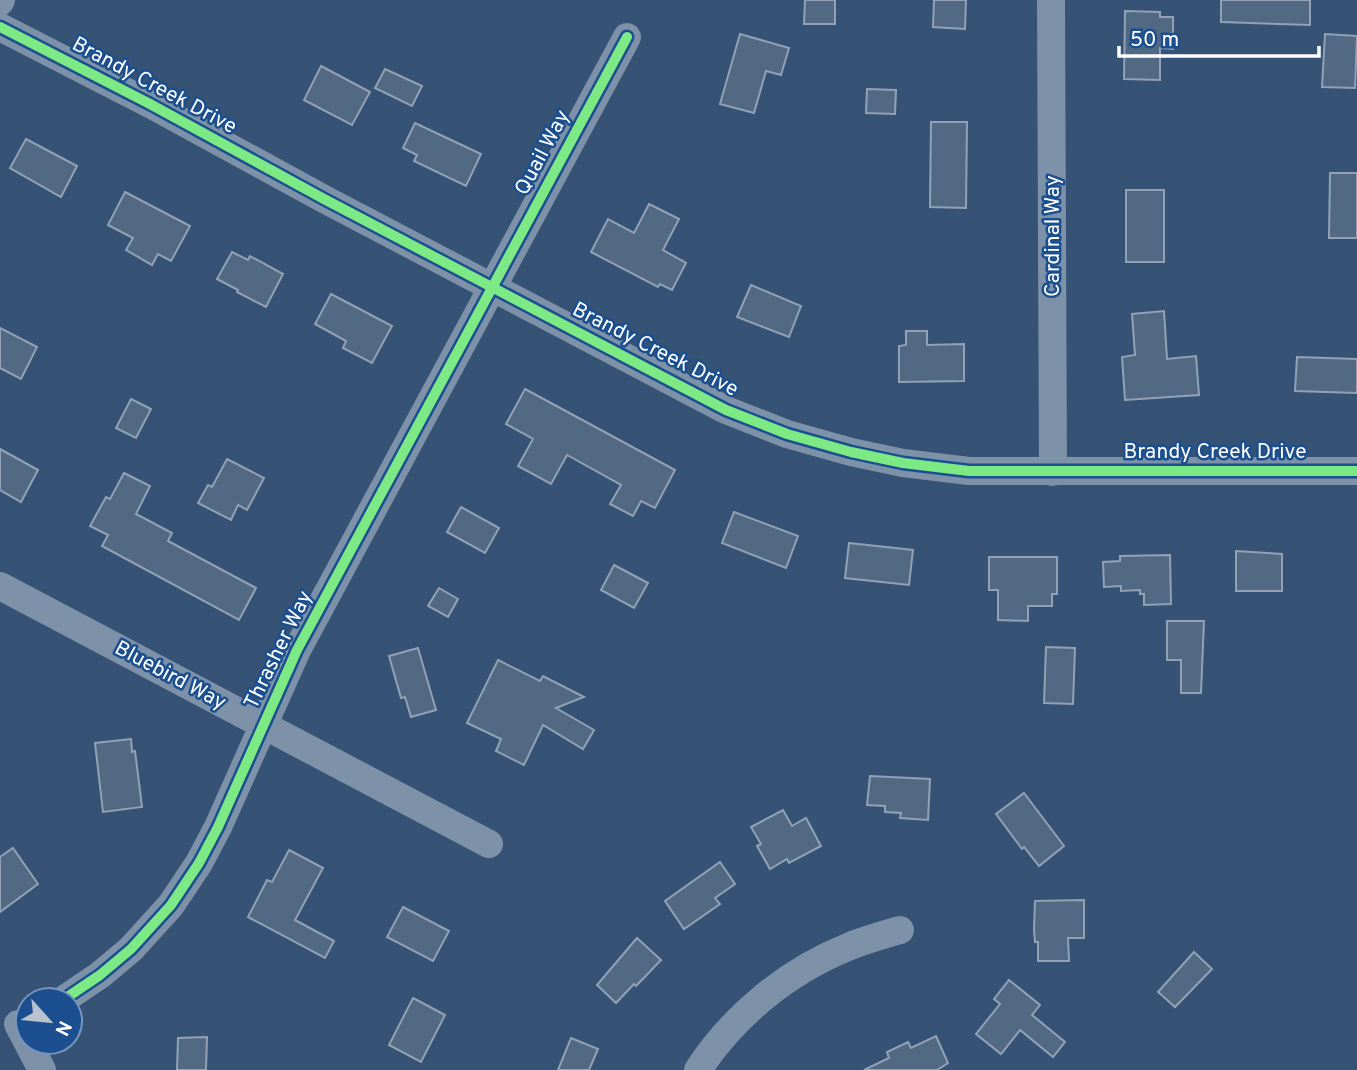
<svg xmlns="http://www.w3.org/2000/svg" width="1357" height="1070" font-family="Overpass,sans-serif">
<rect width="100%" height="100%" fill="#365274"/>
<g fill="#526984" stroke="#92a2b6" stroke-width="2">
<polygon points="805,0 835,0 835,24 804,24"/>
<polygon points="934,0 966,0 965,29 933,27"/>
<polygon points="1221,0 1310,0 1310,25 1221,22"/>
<polygon points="1125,11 1160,12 1160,17 1173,17 1173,49 1160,48 1160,80 1124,79"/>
<polygon points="740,34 789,48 781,75 766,71 754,113 720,104"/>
<polygon points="1325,34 1357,36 1355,88 1322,87"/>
<polygon points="321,66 370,92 352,125 304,100"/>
<polygon points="385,69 422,86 412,106 375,88"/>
<polygon points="867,89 896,90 895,114 866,113"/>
<polygon points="931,122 967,122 966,208 930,207"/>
<polygon points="415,123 481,154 466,186 414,161 417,155 403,148"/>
<polygon points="26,139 77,166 61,197 10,168"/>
<polygon points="1330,173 1357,173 1357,238 1329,238"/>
<rect x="1126" y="190" width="38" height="72"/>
<polygon points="125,192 190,226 171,261 158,254 152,265 126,250 133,238 108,225"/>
<polygon points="649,204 679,219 663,250 686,263 672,290 660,284 658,287 591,252 608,219 634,233"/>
<polygon points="232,252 248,260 250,256 283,274 266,307 237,292 238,290 217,279"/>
<polygon points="751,285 801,306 789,337 737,317"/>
<polygon points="331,294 392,326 372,363 343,348 346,341 315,324"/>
<polygon points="1164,311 1167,359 1196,356 1199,395 1125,400 1122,357 1135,355 1132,314"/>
<polygon points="0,328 37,347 21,379 0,368"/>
<polygon points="906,331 927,331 927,345 964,344 964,381 899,382 899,346 906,345"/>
<polygon points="1297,357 1357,359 1357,393 1295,391"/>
<polygon points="525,389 675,470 655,508 641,501 633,516 610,504 621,485 567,455 551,484 518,466 533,439 506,424"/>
<polygon points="131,399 151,409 136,438 116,428"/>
<polygon points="0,449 38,470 21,502 0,490"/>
<polygon points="227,459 264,478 247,510 238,505 231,520 198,503 208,485 212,487"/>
<polygon points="124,473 150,486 136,514 172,533 168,541 256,588 239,620 102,546 108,535 90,526 106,497 110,499"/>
<polygon points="461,507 499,528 485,553 447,532"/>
<polygon points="734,512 798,536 786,568 722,543"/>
<polygon points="849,543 913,550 909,585 845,578"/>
<polygon points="1236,551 1282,554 1282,591 1236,591"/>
<polygon points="1170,555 1171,604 1144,605 1144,594 1140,594 1140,590 1121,591 1121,586 1104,587 1103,562 1120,561 1120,556"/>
<polygon points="989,557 1057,557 1057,594 1052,594 1052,606 1028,606 1028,621 998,620 998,590 989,590"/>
<polygon points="614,565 648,583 634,608 601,590"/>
<polygon points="439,588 458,599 448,617 428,606"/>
<polygon points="1167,621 1204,621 1201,693 1181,693 1181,660 1167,660"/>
<polygon points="1046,647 1075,648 1073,704 1044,703"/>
<polygon points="418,648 436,710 411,717 405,697 401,698 389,656"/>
<polygon points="498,660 540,681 543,676 584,697 556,708 594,730 583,749 543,725 524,765 496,751 501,739 467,723"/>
<polygon points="131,739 132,752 135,751 142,807 103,812 95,743"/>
<polygon points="870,776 930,779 928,820 900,818 901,813 885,812 885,806 867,805"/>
<polygon points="1024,793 1064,846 1039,866 1024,847 1022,849 996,814"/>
<polygon points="783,810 792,826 806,818 821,846 789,863 787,859 770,869 757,846 761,844 751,827"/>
<polygon points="13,848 38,884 0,912 0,857"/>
<polygon points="289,850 323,868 295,920 334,941 325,958 248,917 267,880 272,882"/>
<polygon points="720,862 735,884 715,898 720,904 684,929 665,901"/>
<polygon points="1084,900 1084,938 1068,938 1069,961 1038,961 1038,942 1035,942 1034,929 1035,901"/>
<polygon points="403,907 449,931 433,961 387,937"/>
<polygon points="637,938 661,960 636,986 634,984 616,1003 597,985"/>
<polygon points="1194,952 1212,969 1175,1007 1158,992"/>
<polygon points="1009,980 1040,1005 1032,1015 1065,1042 1053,1057 1020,1030 1001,1054 976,1034 1000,1004 994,999"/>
<polygon points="413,998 445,1015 421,1062 389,1045"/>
<polygon points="936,1036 948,1063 937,1070 864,1070 889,1058 887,1052 908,1042 911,1048"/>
<polygon points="207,1037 206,1070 177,1070 178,1038"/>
<polygon points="571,1038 598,1049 589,1070 558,1070"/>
</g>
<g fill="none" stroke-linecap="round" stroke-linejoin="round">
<g stroke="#7d92a8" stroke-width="28">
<polyline points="1051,0 1053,472"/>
<polyline points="0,2 1,0"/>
<polyline points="0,27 150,104 324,199 726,410 787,434 851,452 903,463 969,471 1357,471"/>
<polyline points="0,586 489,844"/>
<polyline points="63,1000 100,975 131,949 171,905 199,863 218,827 297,650 627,37"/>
<polyline points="18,1024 42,1070"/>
<path d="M698 1070C733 1016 788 971 848 947 864 940 883 935 900 930"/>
</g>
<defs>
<g id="cycleway">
<polyline points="0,27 150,104 324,199 726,410 787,434 851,452 903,463 969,471 1357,471"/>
<polyline points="63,1000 100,975 131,949 171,905 199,863 218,827 297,650 627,37"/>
</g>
</defs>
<use href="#cycleway" stroke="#1b4f8f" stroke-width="15"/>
<use href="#cycleway" stroke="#7ce984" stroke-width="10"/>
</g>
<g text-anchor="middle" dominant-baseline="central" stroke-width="5" stroke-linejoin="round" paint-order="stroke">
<g font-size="21" fill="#fff" stroke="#1b4f8f">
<text transform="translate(154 86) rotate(28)">Brandy Creek Drive</text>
<text transform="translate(543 153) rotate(-62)">Quail Way</text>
<text transform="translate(1053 236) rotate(-90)">Cardinal Way</text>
<text transform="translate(655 350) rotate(27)">Brandy Creek Drive</text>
<text x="1215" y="452">Brandy Creek Drive</text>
<text transform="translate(279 650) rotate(-64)">Thrasher Way</text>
<text transform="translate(170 676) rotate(28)">Bluebird Way</text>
</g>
</g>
<g transform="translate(49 1021) rotate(117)"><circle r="33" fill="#1b4f8f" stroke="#7695bc" stroke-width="2"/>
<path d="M0-5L12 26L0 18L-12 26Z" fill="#b9c2ce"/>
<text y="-10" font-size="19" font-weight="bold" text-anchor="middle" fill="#ffffff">N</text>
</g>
<path d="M1119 46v10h200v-10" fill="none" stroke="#ffffff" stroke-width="3.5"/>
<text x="1130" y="46" font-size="21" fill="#ffffff" stroke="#1b4f8f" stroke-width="5" paint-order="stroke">50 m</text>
</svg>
